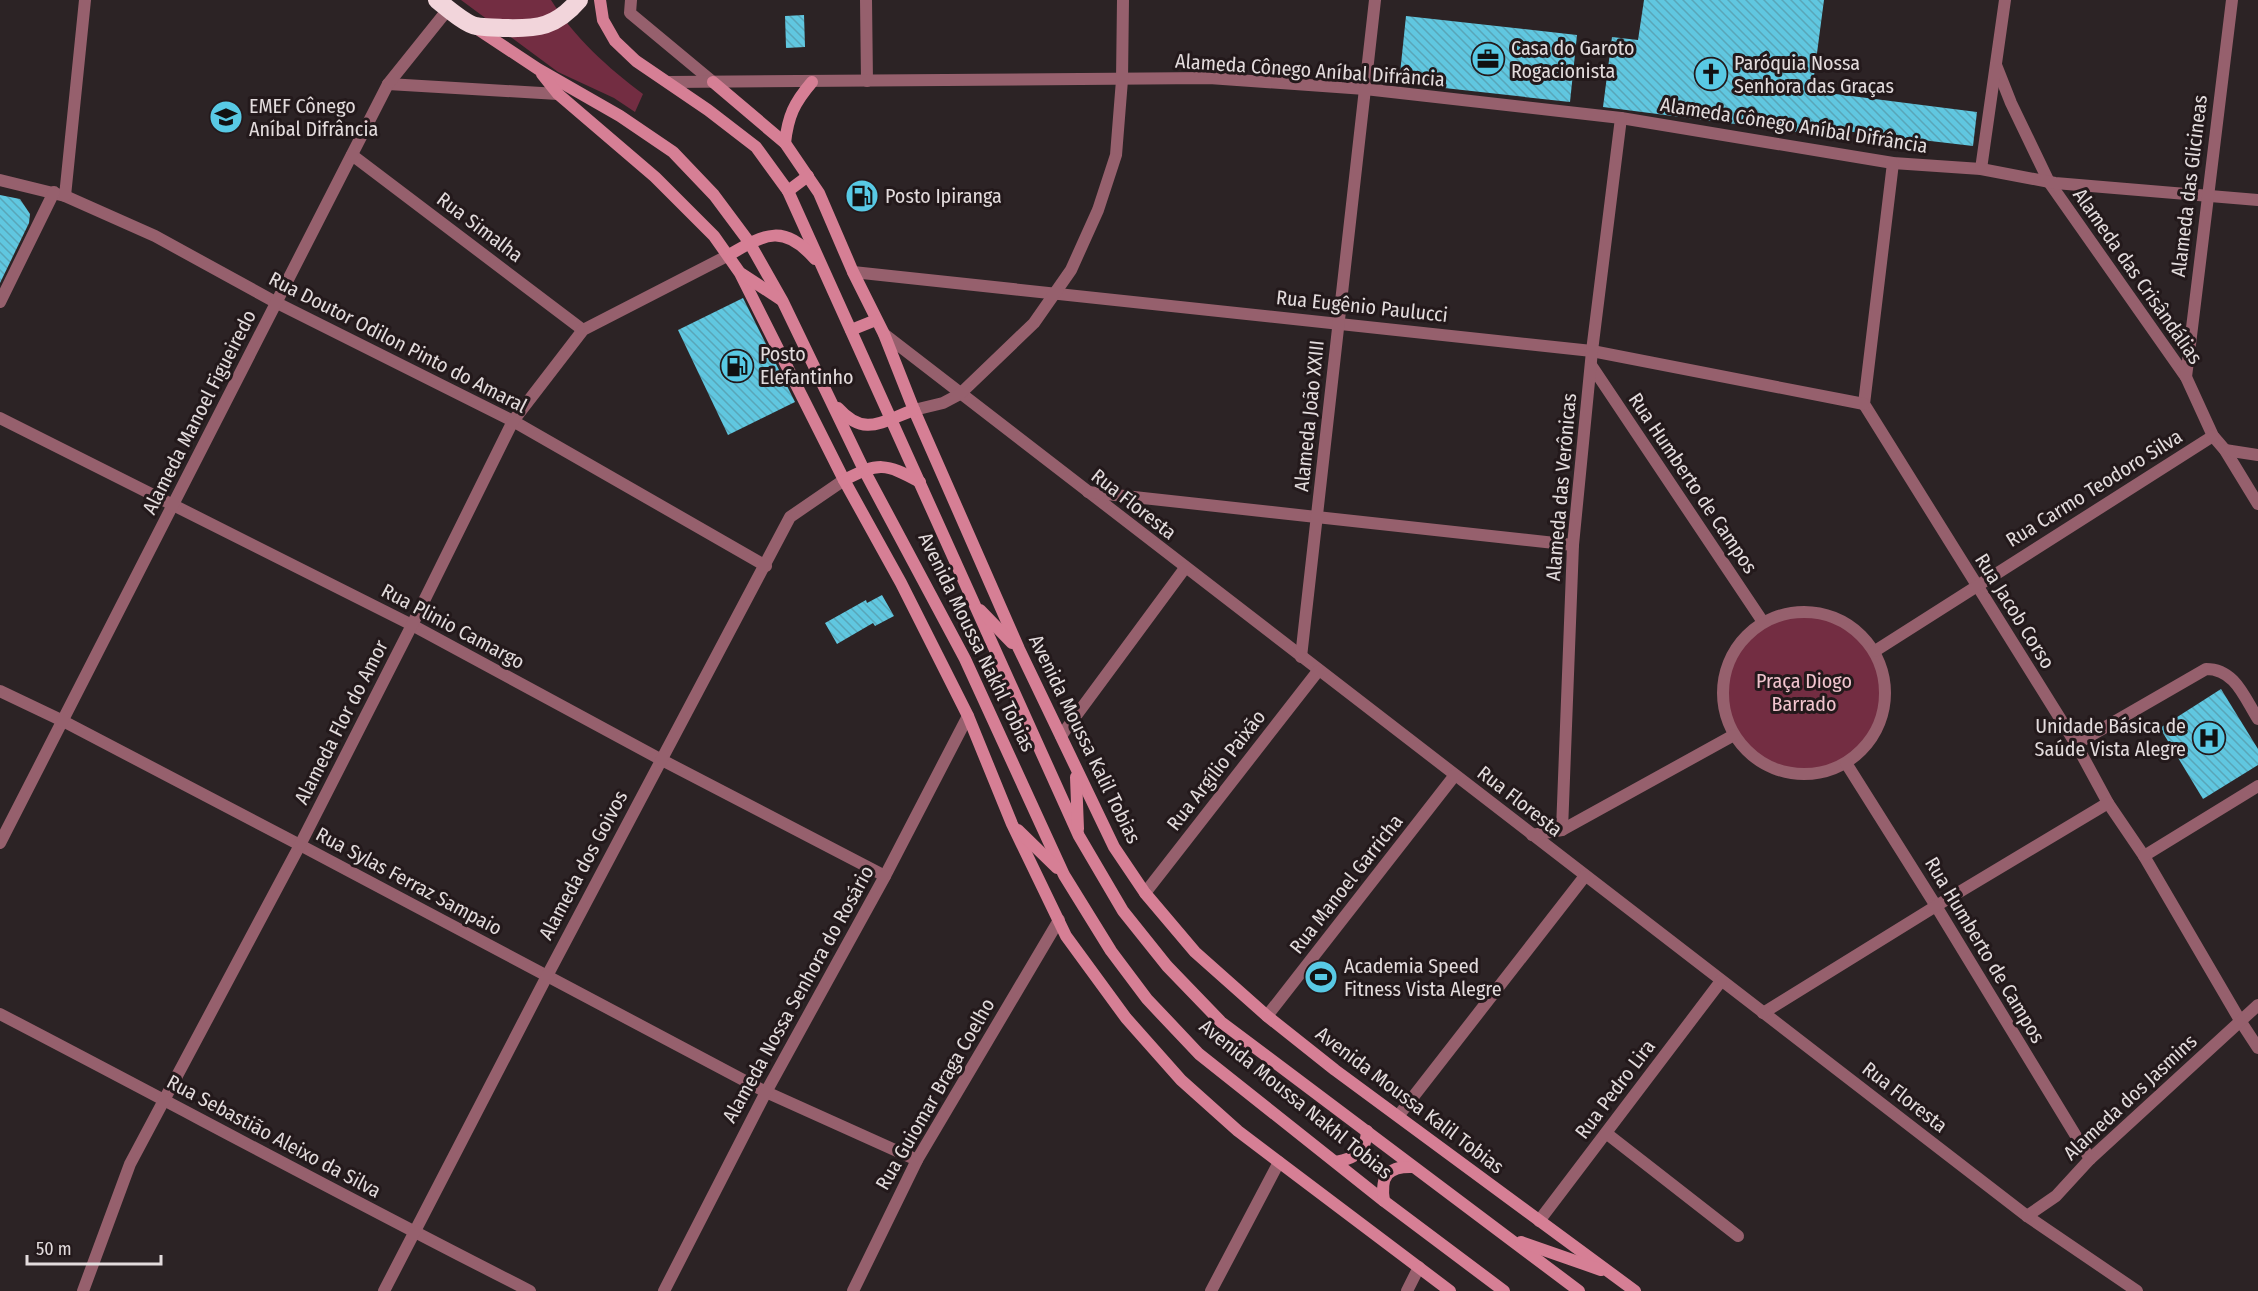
<svg xmlns="http://www.w3.org/2000/svg" width="2258" height="1291" font-family="'Fira Sans Condensed',sans-serif">
<defs>
<pattern id="building-back-hatch" width="6" height="6" patternUnits="userSpaceOnUse" patternTransform="scale(1.5)"><rect width="6" height="6" fill="#60c7e0"/><path d="M-1 5l2 2M0 0l6 6M5-1l2 2" fill="none" stroke="#59a6b8"/></pattern>
</defs>
<rect width="100%" height="100%" fill="#2c2325"/>
<g fill="#732d42">
<path d="M461 0H551C574 37 608 68 643 94L635 112 614 98 558 72Z"/>
<circle cx="1804" cy="693" r="78"/>
</g>
<g fill="url(#building-back-hatch)">
<polygon points="1644,0 1824,0 1812,91 1977,112 1973,146 1819,128 1806,133 1603,107 1612,37 1638,40"/>
<polygon points="804,15 805,47 786,48 785,16"/>
<polygon points="1406,16 1577,35 1570,102 1399,83"/>
<polygon points="0,195 20,199 30,214 29,223 0,283"/>
<polygon points="743,298 795,402 728,435 678,330"/>
<polygon points="882,595 894,616 875,626 873,623 837,644 825,623 866,600 867,603"/>
<polygon points="2221,689 2258,749 2258,765 2203,799 2160,728"/>
</g>
<g fill="none" stroke-linecap="round" stroke-linejoin="round">
<g stroke="#96606d" stroke-width="12">
<polyline points="631,0 630,13 713,82"/>
<polyline points="866,0 867,81"/>
<polyline points="1996,65 2011,103 2049,182 2186,377 2213,436 2225,450 2258,504"/>
<polyline points="669,82 1209,78 1365,89 1621,118 1893,163 1981,169 2055,183 2258,200"/>
<polyline points="388,84 558,94"/>
<polyline points="352,155 583,330"/>
<polyline points="1893,163 1864,404 2076,744 2108,803 2144,856 2241,1022 2258,1048"/>
<polyline points="1981,169 2005,0"/>
<polyline points="0,180 65,196 155,236 277,303 513,421 766,566"/>
<polyline points="65,196 85,0"/>
<polyline points="853,272 1592,351 1864,404"/>
<polyline points="0,302 54,192"/>
<polyline points="884,334 2027,1216 2137,1291"/>
<polyline points="1591,365 1763,622"/>
<polyline points="2186,377 2232,0"/>
<polyline points="914,410 943,403 960,394 1034,323 1071,270 1098,210 1116,155 1122,80 1123,0"/>
<polyline points="0,418 412,625 660,759 885,876"/>
<polyline points="2225,450 2258,455"/>
<polyline points="1088,492 1573,545"/>
<circle cx="1804" cy="693" r="81"/>
<polyline points="1875,651 2213,436"/>
<polyline points="1301,657 1375,0"/>
<polyline points="0,691 63,721 300,845 766,1092 917,1160"/>
<polyline points="1061,736 1185,568"/>
<path d="M2076 744 2206 669C2235 669 2244 697 2258 719"/>
<polyline points="1846,763 1936,906 2090,1159"/>
<polyline points="1562,830 1734,735"/>
<polyline points="1532,835 1562,830 1573,545 1592,351 1621,118"/>
<polyline points="0,843 388,84 449,8"/>
<polyline points="2144,856 2258,786"/>
<polyline points="1145,893 1318,671"/>
<polyline points="1763,1013 1936,906 2108,803"/>
<path d="M0 1014C177 1106 352 1201 530 1291"/>
<polyline points="1267,1016 1455,775"/>
<polyline points="1399,1115 1585,876"/>
<polyline points="1606,1133 1738,1236"/>
<polyline points="2027,1216 2056,1196 2090,1159 2258,1005"/>
<polyline points="1539,1221 1721,981"/>
<polyline points="83,1291 130,1164 300,845 412,625 513,421 583,330 729,255"/>
<polyline points="384,1291 547,976 790,517 844,480"/>
<polyline points="664,1291 766,1092 885,876 968,716"/>
<polyline points="853,1291 917,1160 1059,920"/>
<polyline points="1211,1291 1279,1162"/>
<polyline points="1407,1291 1419,1267"/>
</g>
<g stroke="#d67f95" stroke-width="12">
<polyline points="600,0 603,20 615,41 636,61 708,110 756,147 788,191 1079,836 1123,911 1167,966 1221,1022 1579,1291"/>
<polyline points="476,28 538,69 620,116 673,152 714,195 749,242 783,302 864,470 965,659 1064,875 1111,951 1147,999 1199,1054 1384,1201 1504,1291"/>
<polyline points="542,74 558,94 655,177 714,236 740,273 844,480 901,583 968,716 1012,824 1066,936 1126,1018 1181,1080 1238,1131 1450,1291"/>
<polyline points="713,82 785,143 819,193 853,272 884,334 914,410 1019,649 1114,847 1145,893 1195,952 1267,1016 1335,1070 1635,1291"/>
<path d="M785 143C788 116 794 103 812 82"/>
<polyline points="788,191 808,176"/>
<path d="M729 255C766 233 784 224 815 259"/>
<polyline points="742,274 780,299"/>
<polyline points="851,330 876,320"/>
<path d="M838 408C865 438 882 421 914 410"/>
<path d="M844 480C879 462 885 463 920 482"/>
<polyline points="980,610 1012,643"/>
<polyline points="1076,777 1078,829"/>
<polyline points="1018,830 1057,868"/>
<path d="M1336 1162C1356 1158 1366 1151 1367 1131"/>
<path d="M1384 1201C1380 1176 1388 1166 1413 1167"/>
<polyline points="1521,1242 1601,1270"/>
</g>
<path stroke="#f2d5db" stroke-width="18" d="M437 0C446 7 465 24 476 26 485 28 495 27 504 28 538 29 556 27 579 0"/>
</g>
<defs>
<symbol id="office-disc" viewBox="-11 -11 22 22"><circle r="9.5" fill="#58c9e4" stroke="#23191b"/><path d="M-6-3h4V-5.5h4V-3h4V5H-6ZM-1-4.5V-3h2v-1.5ZM-6 0V1H6V0Z" fill="#111"/></symbol>
<symbol id="church-disc" viewBox="-11 -11 22 22"><circle r="9.5" fill="#58c9e4" stroke="#23191b"/><path d="M-1.2-6h2.4v3.5h3.3v2.4h-3.3V6h-2.4V-.1h-3.3v-2.4h3.3Z" fill="#111"/></symbol>
<symbol id="school-disc" viewBox="-11 -11 22 22"><circle r="9.5" fill="#58c9e4" stroke="#23191b"/><path d="M0-5L7-2L0 1L-7-2ZM-4 1L0 2.5L4 1V4Q0 6-4 4Z" fill="#111"/></symbol>
<symbol id="fuel-disc" viewBox="-11 -11 22 22"><circle r="9.5" fill="#58c9e4" stroke="#23191b"/><path d="M-5.5-6h7V0h2V4h1.3V-2.5L3-4.5l.8-.8L6-3V5H2.5V1h-1V6h-7ZM-4.2-4.7v3.2H.2V-4.7Z" fill="#111"/></symbol>
<symbol id="hospital-disc" viewBox="-11 -11 22 22"><circle r="9.5" fill="#58c9e4" stroke="#23191b"/><path d="M-5-5h3v3.5h4V-5h3V5h-3V1.5h-4V5h-3Z" fill="#111"/></symbol>
<symbol id="stadium-disc" viewBox="-11 -11 22 22"><circle r="9.5" fill="#58c9e4" stroke="#23191b"/><path d="M0-5a6.5 5 0 1 0 0 10a6.5 5 0 1 0 0-10ZM-3.5-1.8h7v3.6h-7Z" fill="#111"/></symbol>
</defs>
<g fill-rule="evenodd">
<use href="#office-disc" x="1469" y="40" width="38" height="38"/>
<use href="#church-disc" x="1692" y="55" width="38" height="38"/>
<use href="#school-disc" x="207" y="98" width="38" height="38"/>
<use href="#fuel-disc" x="843" y="177" width="38" height="38"/>
<use href="#fuel-disc" x="718" y="347" width="38" height="38"/>
<use href="#hospital-disc" x="2190" y="719" width="38" height="38"/>
<use href="#stadium-disc" x="1302" y="958" width="38" height="38"/>
</g>
<g text-anchor="middle" dominant-baseline="central" stroke-width="6" stroke-linejoin="round" paint-order="stroke">
<g font-size="20" fill="#e3dcdd" stroke="#23191b" text-anchor="start">
<text x="1511" y="48">Casa do Garoto<tspan x="1511" dy="23">Rogacionista</tspan></text>
<text x="1734" y="63">Paróquia Nossa<tspan x="1734" dy="23">Senhora das Graças</tspan></text>
<text x="249" y="106">EMEF Cônego<tspan x="249" dy="23">Aníbal Difrância</tspan></text>
<text x="885" y="196">Posto Ipiranga</text>
<text x="760" y="354">Posto<tspan x="760" dy="23">Elefantinho</tspan></text>
<text x="2186" y="726" text-anchor="end">Unidade Básica de<tspan x="2186" dy="23">Saúde Vista Alegre</tspan></text>
<text x="1344" y="966">Academia Speed<tspan x="1344" dy="23">Fitness Vista Alegre</tspan></text>
</g>
<g font-size="20" fill="#e3dcdd" stroke="#23191b">
<text transform="translate(1310 70) rotate(4)">Alameda Cônego Aníbal Difrância</text>
<text transform="translate(1794 125) rotate(9)">Alameda Cônego Aníbal Difrância</text>
<text transform="translate(2189 186) rotate(-83)">Alameda das Glicineas</text>
<text transform="translate(480 227) rotate(37)">Rua Simalha</text>
<text transform="translate(2138 276) rotate(55)">Alameda das Crisândálias</text>
<text transform="translate(1362 306) rotate(6)">Rua Eugênio Paulucci</text>
<text transform="translate(398 342) rotate(27)">Rua Doutor Odilon Pinto do Amaral</text>
<text transform="translate(199 412) rotate(-63)">Alameda Manoel Figueiredo</text>
<text transform="translate(1309 416) rotate(-84)">Alameda João XXIII</text>
<text transform="translate(1693 483) rotate(56)">Rua Humberto de Campos</text>
<text transform="translate(1561 487) rotate(-85)">Alameda das Verônicas</text>
<text transform="translate(2094 488) rotate(-32)">Rua Carmo Teodoro Silva</text>
<text transform="translate(1134 504) rotate(38)">Rua Floresta</text>
<text transform="translate(2015 611) rotate(58)">Rua Jacob Corso</text>
<text transform="translate(453 626) rotate(28)">Rua Plinio Camargo</text>
<text transform="translate(977 642) rotate(64)">Avenida Moussa Nakhl Tobias</text>
<text transform="translate(341 722) rotate(-63)">Alameda Flor do Amor</text>
<text transform="translate(1085 739) rotate(64)">Avenida Moussa Kalil Tobias</text>
<text transform="translate(1216 770) rotate(-52)">Rua Argílio Paixão</text>
<text transform="translate(1520 801) rotate(38)">Rua Floresta</text>
<text transform="translate(583 865) rotate(-62)">Alameda dos Goivos</text>
<text transform="translate(409 881) rotate(28)">Rua Sylas Ferraz Sampaio</text>
<text transform="translate(1346 884) rotate(-52)">Rua Manoel Garricha</text>
<text transform="translate(1985 950) rotate(59)">Rua Humberto de Campos</text>
<text transform="translate(798 994) rotate(-61)">Alameda Nossa Senhora do Rosário</text>
<text transform="translate(1615 1089) rotate(-53)">Rua Pedro Lira</text>
<text transform="translate(935 1094) rotate(-60)">Rua Guiomar Braga Coelho</text>
<text transform="translate(1905 1097) rotate(38)">Rua Floresta</text>
<text transform="translate(2130 1097) rotate(-43)">Alameda dos Jasmins</text>
<text transform="translate(1296 1099) rotate(39)">Avenida Moussa Nakhl Tobias</text>
<text transform="translate(1410 1100) rotate(37)">Avenida Moussa Kalil Tobias</text>
<text transform="translate(274 1136) rotate(28)">Rua Sebastião Aleixo da Silva</text>
</g>
<g font-size="20" fill="#f1c4ce" stroke="#23191b">
<text x="1804" y="681">Praça Diogo<tspan x="1804" dy="23">Barrado</tspan></text>
</g>
</g>
<path d="M27 1255v9h134v-9" fill="none" stroke="#e3dcdd" stroke-width="3"/>
<text x="36" y="1255" font-size="18" fill="#e3dcdd" stroke="#23191b" stroke-width="4.5" paint-order="stroke">50 m</text>
</svg>
